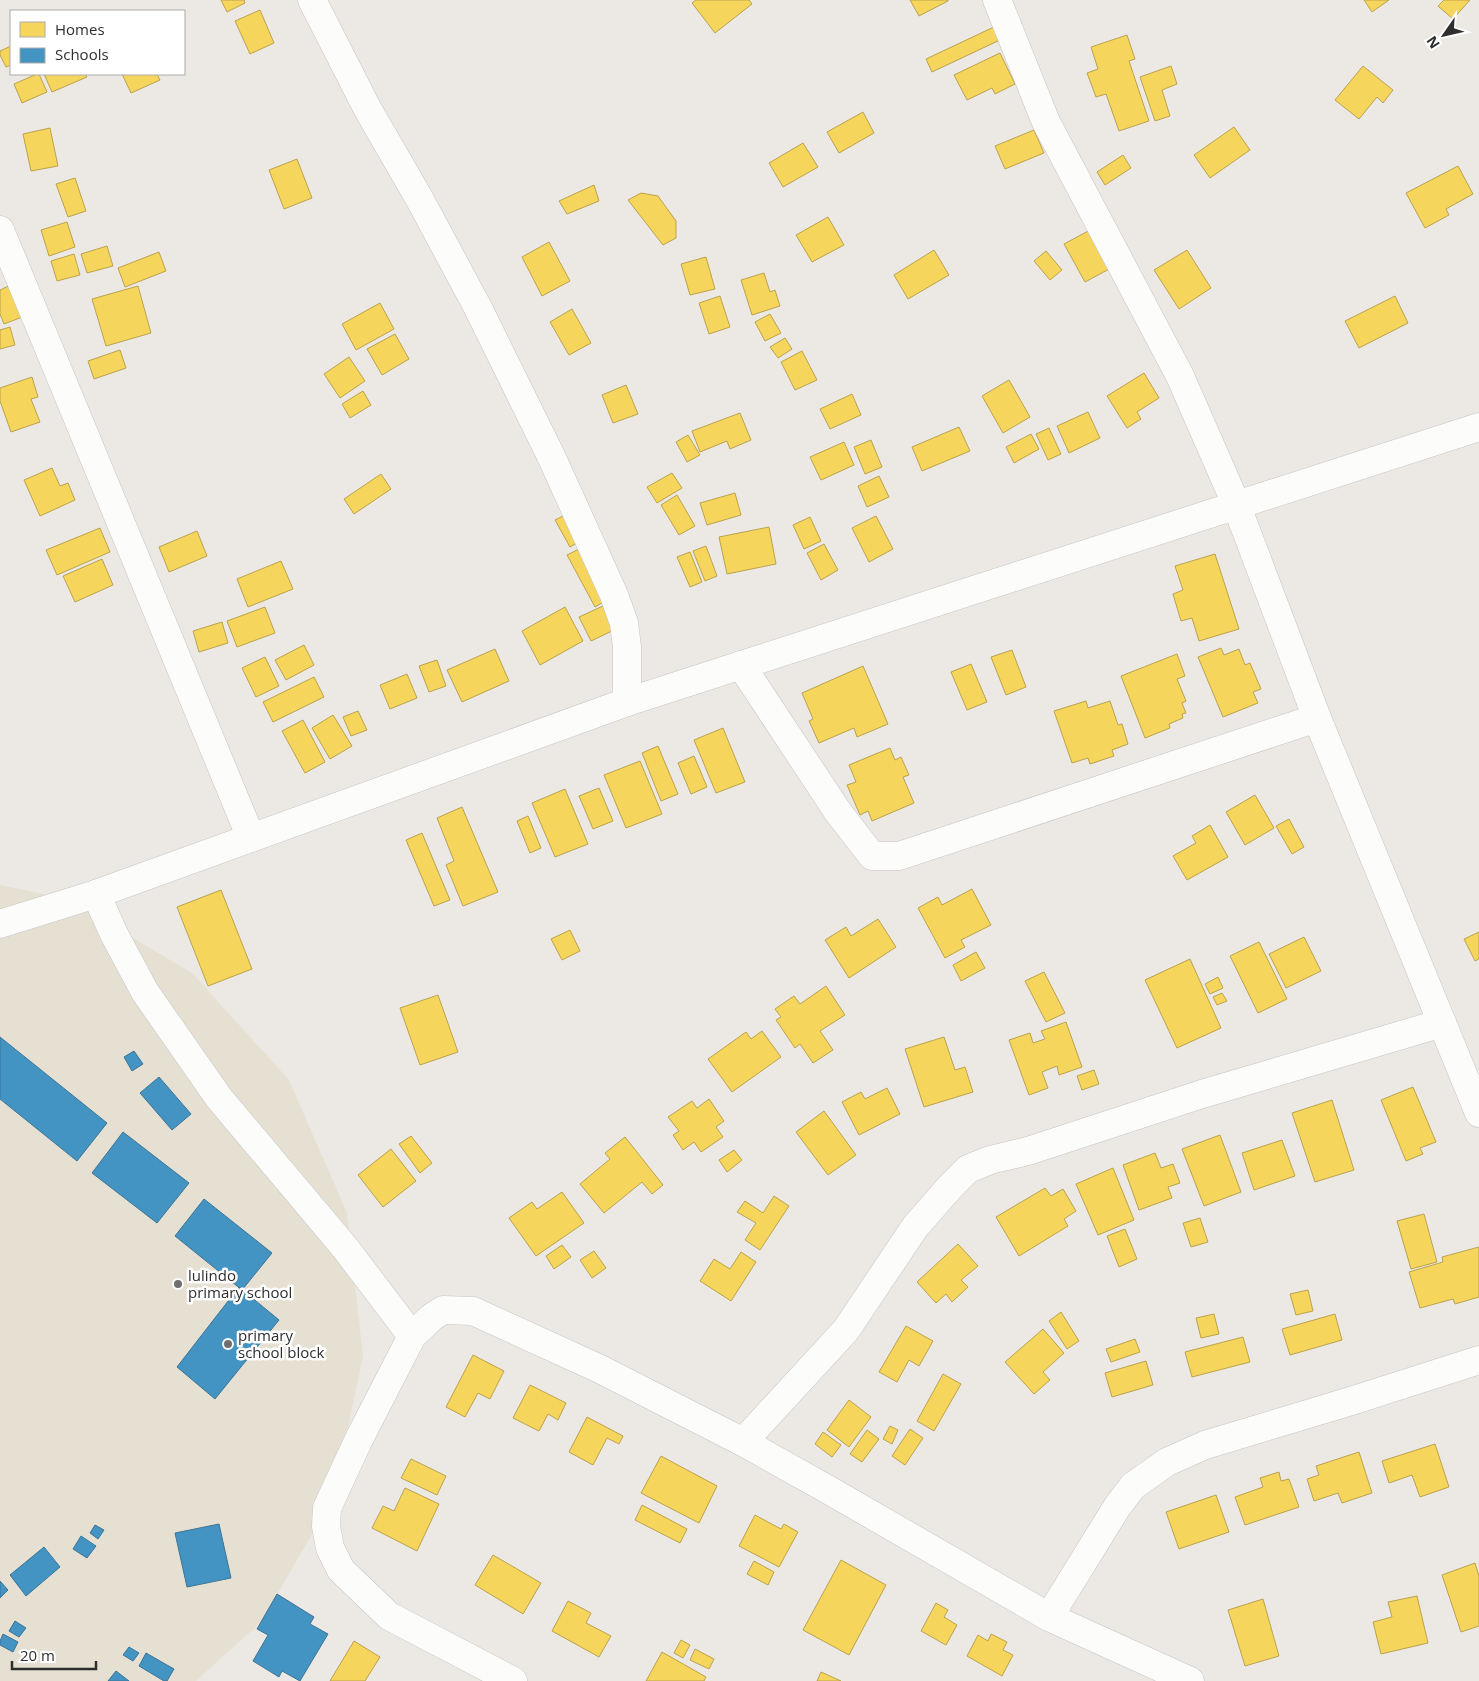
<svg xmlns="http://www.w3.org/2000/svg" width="1479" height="1681" font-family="'Open Sans',sans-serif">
<rect width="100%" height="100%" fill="#ece8e4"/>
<polygon fill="#e6e0d3" points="0,885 67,899 192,973 289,1080 347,1213 363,1356 333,1498 261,1622 196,1681 0,1681"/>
<g fill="#f6d55c" stroke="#baa34e">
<polygon points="221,0 244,0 245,3 227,12"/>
<polygon points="696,0 749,0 752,4 715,33 692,3"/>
<polygon points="910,0 948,0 948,1 919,16"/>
<polygon points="1364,0 1389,0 1372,12"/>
<polygon points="1444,0 1470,0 1453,19 1438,6"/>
<polygon points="260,10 274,43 250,54 235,21"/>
<polygon points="996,26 1002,39 932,72 926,59"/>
<polygon points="1127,35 1135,59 1129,61 1149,121 1119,131 1106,94 1096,97 1087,73 1098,69 1091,47"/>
<polygon points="11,46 11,65 6,67 0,55 0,51"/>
<polygon points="1000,53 1015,84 995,94 992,88 967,100 954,75"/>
<polygon points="1171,66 1177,84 1162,90 1170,116 1155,121 1140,77"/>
<polygon points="1363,66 1393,90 1383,103 1377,97 1359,119 1335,100"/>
<polygon points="37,74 39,74 47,92 22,103 14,84"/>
<polygon points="44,74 85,74 87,77 52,92"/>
<polygon points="122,74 157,74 160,80 131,93"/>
<polygon points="863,112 874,133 839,153 827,132"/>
<polygon points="1234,127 1250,150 1210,178 1194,155"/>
<polygon points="50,128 58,166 31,171 23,134"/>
<polygon points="1034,130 1044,153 1005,169 995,146"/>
<polygon points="803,143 818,167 783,187 769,163"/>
<polygon points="1123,155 1131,168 1105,185 1097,172"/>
<polygon points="297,159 312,198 284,209 269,170"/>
<polygon points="1458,166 1473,194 1446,209 1449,215 1425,228 1406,193"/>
<polygon points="75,178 86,211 68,217 56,184"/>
<polygon points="594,185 599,201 567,214 559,201"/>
<polygon points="641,193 658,196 676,221 676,238 663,245 628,200"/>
<polygon points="828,217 844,245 812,262 796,235"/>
<polygon points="67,222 75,247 49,256 41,230"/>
<polygon points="1090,230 1111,268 1085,282 1064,244"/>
<polygon points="549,242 570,281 542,296 522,257"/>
<polygon points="107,246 113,266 87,273 81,254"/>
<polygon points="934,250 949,275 908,299 894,275"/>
<polygon points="1187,250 1211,288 1179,309 1154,270"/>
<polygon points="1046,251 1062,270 1050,280 1034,261"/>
<polygon points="159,252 166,271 125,287 118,268"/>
<polygon points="74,254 80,275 57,281 51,261"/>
<polygon points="706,257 715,289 690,295 681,264"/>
<polygon points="764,273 770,292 775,290 780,306 752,315 741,280"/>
<polygon points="17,282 30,314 4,324 0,314 0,290"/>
<polygon points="138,286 151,333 106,346 92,299"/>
<polygon points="720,296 730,327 709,334 699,303"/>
<polygon points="1395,296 1408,323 1359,348 1345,321"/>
<polygon points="380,303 394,329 356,350 342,324"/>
<polygon points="572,309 591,343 569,355 550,322"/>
<polygon points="770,314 781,333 765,341 755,322"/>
<polygon points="10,327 15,345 0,349 0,330"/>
<polygon points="395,334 409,359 382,375 367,349"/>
<polygon points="785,338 792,349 778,358 770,347"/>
<polygon points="120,350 126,368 94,379 88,361"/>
<polygon points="802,351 817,380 795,390 781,362"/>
<polygon points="349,357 365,381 340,398 324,374"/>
<polygon points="1144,373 1159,398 1137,412 1141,419 1127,428 1107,396"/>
<polygon points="32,377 38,397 31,399 40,422 11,432 0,401 0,388"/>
<polygon points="1009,380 1030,417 1003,433 982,396"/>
<polygon points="626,385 638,414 613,423 602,395"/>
<polygon points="363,391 371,405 350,418 342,404"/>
<polygon points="852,394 861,415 830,429 820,409"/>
<polygon points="1088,412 1100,438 1069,453 1057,426"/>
<polygon points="740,413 751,440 730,449 727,441 700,452 692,431"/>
<polygon points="959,427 970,451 922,471 912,447"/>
<polygon points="1049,428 1061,454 1048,460 1036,434"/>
<polygon points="1031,434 1039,449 1014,463 1006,447"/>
<polygon points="688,435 700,455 687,462 676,442"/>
<polygon points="871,440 882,467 865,474 854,447"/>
<polygon points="844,442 854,465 821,480 810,457"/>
<polygon points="52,468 60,486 68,483 75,500 40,516 24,480"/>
<polygon points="672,473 682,488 657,503 647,487"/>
<polygon points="381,474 391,489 354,514 344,499"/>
<polygon points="879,476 889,497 867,507 858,486"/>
<polygon points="735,493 741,515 707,525 700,503"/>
<polygon points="677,495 695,526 679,535 661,505"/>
<polygon points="565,515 580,541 570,547 555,520"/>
<polygon points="876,516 893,549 869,562 852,528"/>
<polygon points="810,517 821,541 804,549 793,525"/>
<polygon points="769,527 776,564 727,574 719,537"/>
<polygon points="100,528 110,552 57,575 46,550"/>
<polygon points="197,531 207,556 169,572 159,547"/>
<polygon points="824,544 838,570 821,580 807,553"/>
<polygon points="706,546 717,576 705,581 693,551"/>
<polygon points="581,548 609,599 595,607 567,555"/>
<polygon points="690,552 702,582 690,587 677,557"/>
<polygon points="1215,554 1239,629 1199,641 1192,618 1181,621 1173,594 1183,590 1175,566"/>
<polygon points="102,559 113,585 75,602 63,576"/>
<polygon points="281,561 293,589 248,607 237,579"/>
<polygon points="605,605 616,629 591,641 579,617"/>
<polygon points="265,607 275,633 237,647 227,621"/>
<polygon points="565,607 583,641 540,665 522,631"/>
<polygon points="222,622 228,643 199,652 193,631"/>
<polygon points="304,645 314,665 286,680 275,660"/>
<polygon points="1221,648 1224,655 1239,649 1245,665 1250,663 1261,689 1253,692 1258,703 1223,717 1198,657"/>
<polygon points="495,649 509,681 462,702 447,670"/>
<polygon points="1012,650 1026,687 1006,695 991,657"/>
<polygon points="1177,654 1185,676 1177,679 1186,701 1182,703 1186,713 1182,714 1183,718 1169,724 1170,728 1145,738 1121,676"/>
<polygon points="265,657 279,686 256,697 242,668"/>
<polygon points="437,660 446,686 429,692 419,666"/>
<polygon points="971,664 987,702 967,710 951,672"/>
<polygon points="863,666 888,724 857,737 854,728 819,743 809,721 813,719 802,693"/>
<polygon points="407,674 417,698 390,709 380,685"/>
<polygon points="314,677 324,697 273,722 263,702"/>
<polygon points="1086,701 1088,708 1110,701 1118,725 1122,724 1128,744 1112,750 1114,756 1090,764 1088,758 1072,763 1054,711"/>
<polygon points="358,711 367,730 351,736 343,717"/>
<polygon points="333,715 352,746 330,759 312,728"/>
<polygon points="303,720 325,762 305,773 282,731"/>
<polygon points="723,728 745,782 716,793 694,740"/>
<polygon points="658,746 678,794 661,801 642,753"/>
<polygon points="890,748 895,760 901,757 909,775 903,777 914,803 872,821 868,811 860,815 847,785 856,782 849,765"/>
<polygon points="694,756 707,787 691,794 678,763"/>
<polygon points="640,761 662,814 626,828 604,775"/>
<polygon points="599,788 613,821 593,829 579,796"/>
<polygon points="565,789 588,844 555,857 532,803"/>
<polygon points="1255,795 1274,828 1245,845 1226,812"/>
<polygon points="462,807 498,892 463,906 446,865 454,861 437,818"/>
<polygon points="528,816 541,848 530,853 517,821"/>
<polygon points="1289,819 1304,847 1292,854 1276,826"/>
<polygon points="1210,825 1228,857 1187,880 1173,856 1196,843 1192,836"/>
<polygon points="422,833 450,900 434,906 406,840"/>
<polygon points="972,889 991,925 961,940 965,947 945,958 918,908 938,897 942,905"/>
<polygon points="221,890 252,969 208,986 177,907"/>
<polygon points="878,919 896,947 849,978 825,940 846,927 851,936"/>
<polygon points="570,930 580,951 562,960 551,939"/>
<polygon points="1479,932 1479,959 1475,961 1464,939"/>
<polygon points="1304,937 1321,971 1286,988 1269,954"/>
<polygon points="1259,942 1287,999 1258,1013 1230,956"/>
<polygon points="976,952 985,968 961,981 953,965"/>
<polygon points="1190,959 1221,1028 1177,1048 1145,980"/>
<polygon points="1044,972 1065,1013 1046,1022 1025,981"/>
<polygon points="1218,977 1223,988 1210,994 1205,984"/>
<polygon points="826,986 845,1015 820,1031 833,1050 813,1063 800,1044 795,1048 776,1020 781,1017 775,1009 794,996 800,1004"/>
<polygon points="1222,993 1227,1001 1217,1005 1213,997"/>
<polygon points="438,995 458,1052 420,1065 400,1008"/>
<polygon points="1066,1022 1082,1067 1059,1075 1057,1066 1042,1072 1048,1088 1029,1095 1009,1040 1030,1033 1033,1043 1045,1039 1041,1031"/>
<polygon points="762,1031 781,1057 732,1092 708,1059 746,1032 751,1039"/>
<polygon points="944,1037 955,1070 965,1067 973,1092 924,1107 905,1049"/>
<polygon points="1094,1070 1099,1084 1082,1090 1077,1076"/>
<polygon points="1413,1087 1436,1142 1420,1148 1423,1154 1406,1161 1381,1100"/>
<polygon points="887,1088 900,1114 859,1135 842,1102 861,1092 865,1099"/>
<polygon points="709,1099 724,1121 716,1127 723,1137 701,1152 694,1142 683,1150 673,1135 679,1131 668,1117 692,1101 697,1108"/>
<polygon points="1332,1100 1354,1170 1315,1182 1292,1113"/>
<polygon points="824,1111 856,1155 828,1175 796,1132"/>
<polygon points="1220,1135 1241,1192 1204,1206 1182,1149"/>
<polygon points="411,1136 432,1163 420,1173 399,1144"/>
<polygon points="625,1137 663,1185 652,1194 642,1182 604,1213 580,1184 610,1159 605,1153"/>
<polygon points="1282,1140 1295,1176 1254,1190 1242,1153"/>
<polygon points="391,1149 416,1181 383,1207 358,1175"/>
<polygon points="734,1150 742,1160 727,1172 719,1160"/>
<polygon points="1155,1153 1161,1168 1173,1164 1180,1183 1168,1187 1172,1198 1139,1210 1123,1165"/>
<polygon points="1113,1168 1134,1220 1098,1235 1076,1184"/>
<polygon points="1045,1188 1051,1196 1063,1189 1076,1211 1064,1219 1068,1226 1019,1256 996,1217"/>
<polygon points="562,1192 584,1223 536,1256 509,1218 532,1202 537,1209"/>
<polygon points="774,1196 789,1206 760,1250 745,1240 756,1223 737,1212 745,1201 763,1213"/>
<polygon points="1424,1214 1437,1262 1411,1269 1397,1221"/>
<polygon points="1200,1218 1208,1242 1191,1247 1183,1223"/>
<polygon points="1125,1229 1137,1259 1119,1267 1107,1236"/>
<polygon points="958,1244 978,1266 961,1280 968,1287 952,1302 946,1294 936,1303 917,1282"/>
<polygon points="562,1245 571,1257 554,1269 546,1256"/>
<polygon points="1479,1247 1479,1297 1455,1304 1453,1299 1420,1308 1409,1272 1443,1262 1442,1257"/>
<polygon points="594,1251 606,1268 592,1278 580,1260"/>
<polygon points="741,1252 756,1262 731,1301 700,1281 714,1259 730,1269"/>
<polygon points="1308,1290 1313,1311 1296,1315 1290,1294"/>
<polygon points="1061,1312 1079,1341 1067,1349 1049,1321"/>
<polygon points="1214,1314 1219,1334 1201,1338 1196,1318"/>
<polygon points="1335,1314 1342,1340 1290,1355 1282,1329"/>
<polygon points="906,1326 933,1341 919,1366 909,1360 897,1382 879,1372"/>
<polygon points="1043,1329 1064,1353 1043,1372 1050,1380 1034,1394 1005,1362"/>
<polygon points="1243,1337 1250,1362 1192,1377 1185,1352"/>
<polygon points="1135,1339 1140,1352 1111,1362 1106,1349"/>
<polygon points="473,1355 504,1371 490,1399 478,1393 465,1417 446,1407"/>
<polygon points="1146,1361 1153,1385 1112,1397 1105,1373"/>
<polygon points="943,1374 961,1384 934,1431 917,1421"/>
<polygon points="530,1385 566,1403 558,1420 548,1414 539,1431 513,1418"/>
<polygon points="849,1400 871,1417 849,1447 827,1430"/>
<polygon points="587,1417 623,1436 619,1444 607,1438 593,1465 569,1452"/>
<polygon points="890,1426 898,1430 892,1444 883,1439"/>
<polygon points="910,1429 923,1438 905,1465 892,1456"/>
<polygon points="867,1430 879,1439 862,1462 850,1454"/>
<polygon points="823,1432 841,1445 832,1457 815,1444"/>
<polygon points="1435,1444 1449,1487 1420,1497 1412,1475 1389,1483 1382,1461"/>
<polygon points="1359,1452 1372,1493 1342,1503 1338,1493 1314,1501 1307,1479 1319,1475 1316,1466"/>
<polygon points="661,1456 717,1486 699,1523 641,1493"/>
<polygon points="411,1459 446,1476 437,1495 401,1478"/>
<polygon points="1279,1472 1281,1481 1289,1479 1299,1507 1245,1525 1235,1497 1263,1487 1260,1478"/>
<polygon points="405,1488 439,1504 417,1551 372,1528 383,1506 394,1511"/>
<polygon points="1216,1495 1229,1532 1179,1549 1166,1512"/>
<polygon points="642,1505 687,1529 680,1543 635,1520"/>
<polygon points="755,1515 781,1529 784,1524 798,1532 779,1567 739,1546"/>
<polygon points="493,1555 541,1583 523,1614 475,1585"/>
<polygon points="841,1560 886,1585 849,1655 803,1630"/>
<polygon points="754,1561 774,1572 768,1585 747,1574"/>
<polygon points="1475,1563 1479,1576 1479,1626 1461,1632 1442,1575"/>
<polygon points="1417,1596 1428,1643 1381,1654 1373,1622 1392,1617 1388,1602"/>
<polygon points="1263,1599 1279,1656 1245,1666 1228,1610"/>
<polygon points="568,1601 591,1613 586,1623 611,1636 599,1657 552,1631"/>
<polygon points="936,1603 948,1610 944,1617 957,1625 946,1645 921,1631"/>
<polygon points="991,1634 1007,1642 1003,1650 1013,1655 1002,1676 967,1656 978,1635 988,1641"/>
<polygon points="681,1640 690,1645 683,1658 674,1653"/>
<polygon points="354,1641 380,1657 365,1681 330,1681"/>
<polygon points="695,1649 714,1659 709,1669 690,1660"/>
<polygon points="662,1652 706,1677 704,1681 646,1681"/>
<polygon points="821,1672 841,1681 817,1681"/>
</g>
<g fill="#4393c3" stroke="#3d7596">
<polygon points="0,1037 107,1123 77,1161 0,1099"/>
<polygon points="134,1051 143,1064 132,1071 124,1057"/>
<polygon points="159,1077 191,1114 172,1130 140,1093"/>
<polygon points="123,1132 189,1183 157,1223 92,1173"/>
<polygon points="204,1199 272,1253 242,1290 175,1236"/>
<polygon points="239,1287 279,1320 215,1399 177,1367"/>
<polygon points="219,1524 231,1578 187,1587 175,1533"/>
<polygon points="95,1525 104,1530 98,1539 90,1533"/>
<polygon points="81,1536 96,1546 87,1558 73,1549"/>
<polygon points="44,1547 60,1567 26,1596 10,1575"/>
<polygon points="0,1581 8,1590 0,1598"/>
<polygon points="277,1594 314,1617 310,1624 328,1634 300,1681 282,1671 279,1677 253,1661 268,1635 257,1629"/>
<polygon points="15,1621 26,1628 19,1637 9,1631"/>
<polygon points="3,1634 18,1642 13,1652 0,1645 0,1641"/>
<polygon points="129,1647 139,1653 133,1661 123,1655"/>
<polygon points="146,1653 174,1669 167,1681 164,1681 139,1666"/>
<polygon points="116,1671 129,1681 108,1681"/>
</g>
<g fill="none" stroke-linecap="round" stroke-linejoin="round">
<defs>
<g id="minor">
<polyline points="312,0 367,108 419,198 477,306 551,456 614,595 624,623 627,647 627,702"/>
<polyline points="997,0 1046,122 1180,376 1236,504 1317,718 1479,1113"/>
<polyline points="0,230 251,838"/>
<polyline points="741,665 838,812 872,856 899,856 1317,718"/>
<polyline points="96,894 114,934 145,992 219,1098 346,1249 412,1336"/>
<polyline points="0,924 96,894 627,702 1479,427"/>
<polyline points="743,1442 846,1330 915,1227 950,1187 968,1169 990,1160 1028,1151 1202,1094 1442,1023"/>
<polyline points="1049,1617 1117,1507 1133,1486 1167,1462 1205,1445 1351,1401 1479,1360"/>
<polyline points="513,1681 389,1616 341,1570 330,1548 326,1526 327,1508 359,1439 412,1336 432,1317 443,1310 473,1311 600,1369 743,1442 827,1489 1049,1617 1190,1681"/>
</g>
</defs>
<use href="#minor" stroke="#c5c4c5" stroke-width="29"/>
<use href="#minor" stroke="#fcfcfb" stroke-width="28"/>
</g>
<g fill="#706f6e" stroke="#fff" stroke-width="2">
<circle cx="178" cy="1284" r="5"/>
<circle cx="228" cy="1344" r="5"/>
</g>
<g text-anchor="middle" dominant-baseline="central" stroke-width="5" stroke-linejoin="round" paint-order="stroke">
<g font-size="15" fill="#2e2e2e" stroke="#fff" text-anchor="start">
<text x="188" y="1275">lulindo<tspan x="188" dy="17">primary school</tspan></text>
<text x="238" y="1335">primary<tspan x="238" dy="17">school block</tspan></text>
</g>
</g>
<rect x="10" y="10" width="175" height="65" fill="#ffffff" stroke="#ababab"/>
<rect x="20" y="22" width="25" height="15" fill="#f6d55c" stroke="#ababab"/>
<text x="55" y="35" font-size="15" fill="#2e2e2e">Homes</text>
<rect x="20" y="48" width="25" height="15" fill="#4393c3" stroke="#ababab"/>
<text x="55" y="60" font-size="15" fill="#2e2e2e">Schools</text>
<g transform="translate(1444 35) rotate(236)" stroke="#ffffff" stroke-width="4" paint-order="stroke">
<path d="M0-4L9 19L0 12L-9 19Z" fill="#2e2e2e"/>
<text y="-8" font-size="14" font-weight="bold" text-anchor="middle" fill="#2e2e2e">N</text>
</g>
<path d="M12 1661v8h84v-8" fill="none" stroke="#2e2e2e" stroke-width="2.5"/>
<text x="20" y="1661" font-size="15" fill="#2e2e2e" stroke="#ffffff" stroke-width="4" paint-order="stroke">20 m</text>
</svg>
